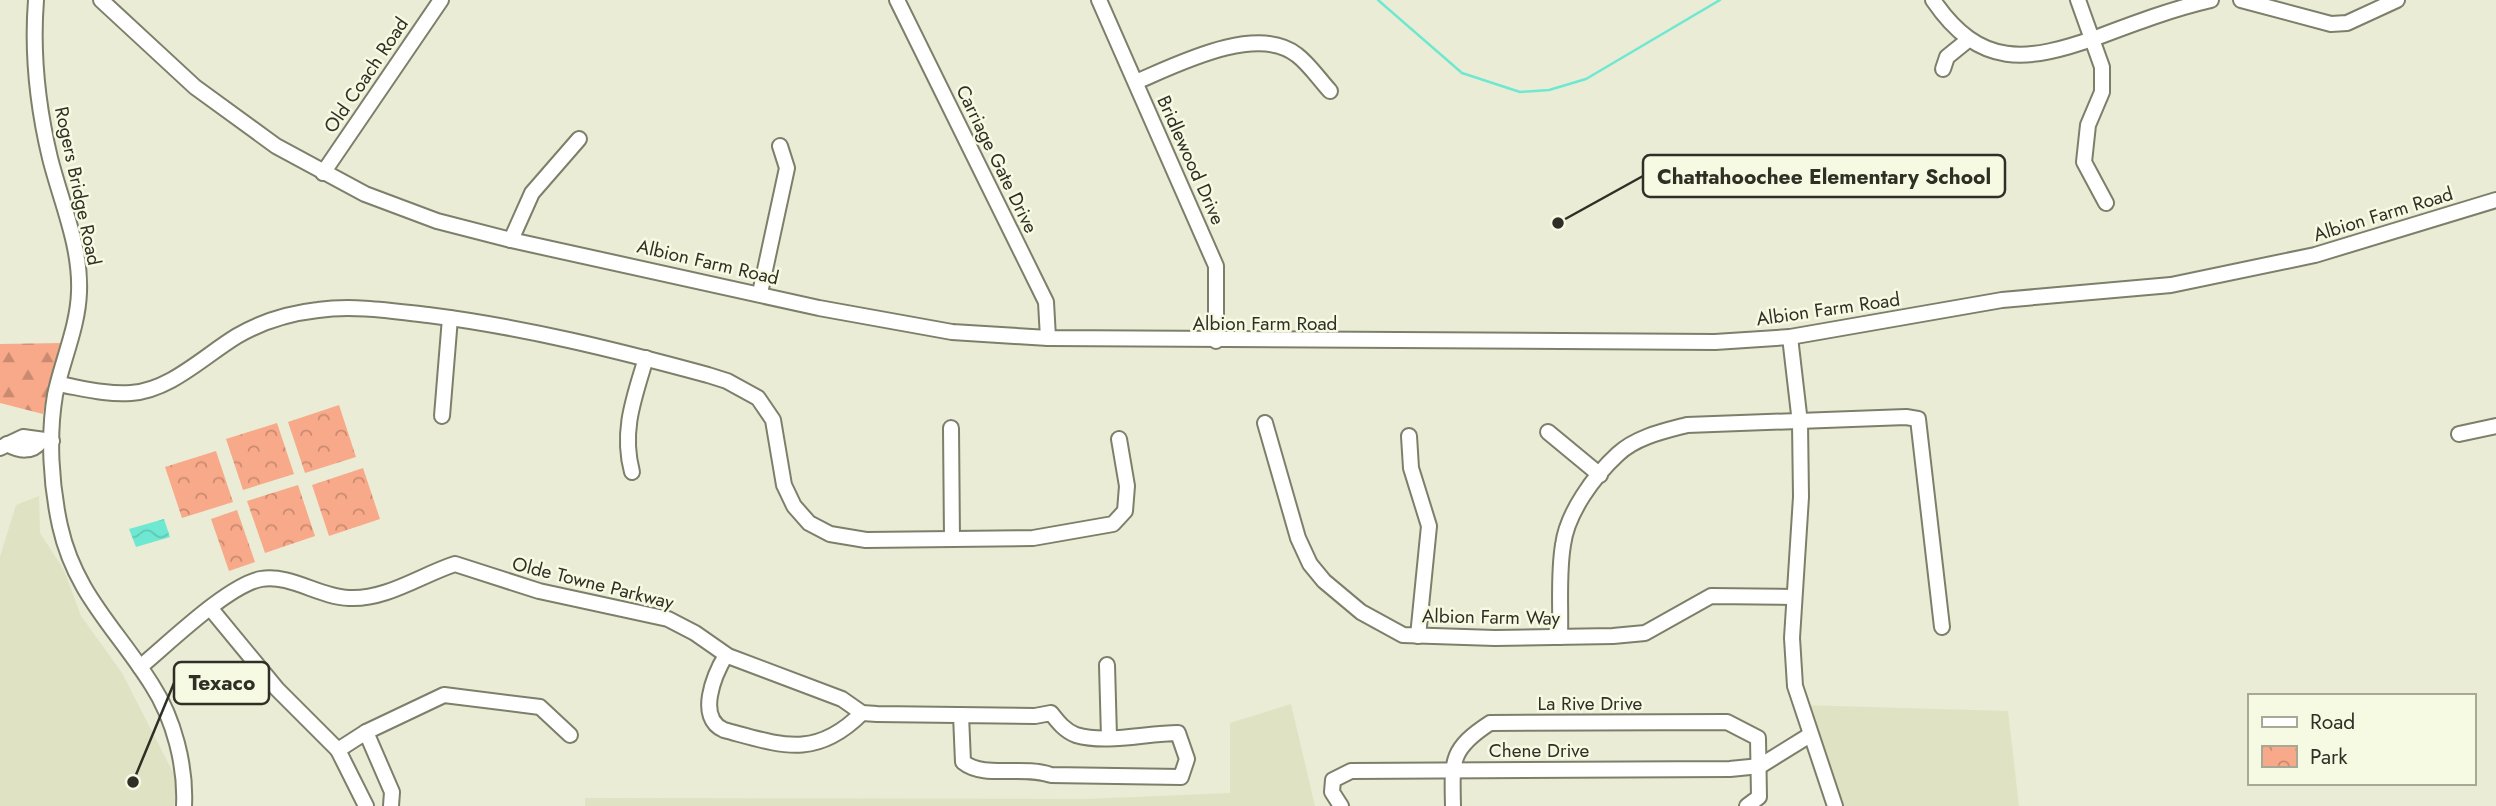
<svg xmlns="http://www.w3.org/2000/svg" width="2496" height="806" font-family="Jost,sans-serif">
<defs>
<pattern id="forest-firs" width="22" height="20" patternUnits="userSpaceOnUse" patternTransform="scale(1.75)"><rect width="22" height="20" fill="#f8a989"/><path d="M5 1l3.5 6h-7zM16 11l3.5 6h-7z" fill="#c98a70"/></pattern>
<pattern id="park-crowns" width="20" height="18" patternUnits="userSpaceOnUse" patternTransform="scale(1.75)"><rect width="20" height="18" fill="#f8a989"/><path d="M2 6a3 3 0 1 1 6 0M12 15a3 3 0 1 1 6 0" fill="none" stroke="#c98a70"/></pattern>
<pattern id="water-waves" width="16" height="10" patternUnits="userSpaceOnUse" patternTransform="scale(1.75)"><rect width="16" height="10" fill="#6fe8d2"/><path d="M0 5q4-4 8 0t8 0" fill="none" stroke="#60c7b4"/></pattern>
</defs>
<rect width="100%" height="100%" fill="#eaecd5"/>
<g fill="#e0e2c4">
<polygon points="39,496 40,533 64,570 81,616 122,673 178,782 174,806 0,806 0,557 16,505"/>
<polygon points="1291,704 1315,806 585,806 585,798 1086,799 1230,793 1230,723"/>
<polygon points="1801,705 2008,711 2019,806 1827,806"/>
</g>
<polygon fill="url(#forest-firs)" points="63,343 48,388 43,414 0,403 0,344"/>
<g fill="url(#park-crowns)">
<polygon points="339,405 356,457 305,473 288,422"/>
<polygon points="277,423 294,474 243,490 226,439"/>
<polygon points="216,451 233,502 182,518 165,467"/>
<polygon points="363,468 380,519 329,536 312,485"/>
<polygon points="298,485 315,536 265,553 247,501"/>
<polygon points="237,510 255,562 229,571 211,519"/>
</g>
<polygon fill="url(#water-waves)" points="164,519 170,537 136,547 129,529"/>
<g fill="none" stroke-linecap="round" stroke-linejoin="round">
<polyline stroke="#6fe8d2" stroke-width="2.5" points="1378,0 1462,73 1520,92 1549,90 1586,79 1720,0"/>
<defs>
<g id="minor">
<path d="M36 0C32 51 38 108 50 158 61 202 81 246 79 292 78 327 62 361 55 395 48 437 51 485 60 526 75 594 117 629 152 685 174 719 186 766 184 806"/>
<polyline points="101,0 195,87 276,146 365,194 437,221 511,240 819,308 952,332 1048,338 1715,342 1790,337 2002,300 2171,285 2315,255 2496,200"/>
<polyline points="897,0 1046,302 1048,338"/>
<polyline points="1099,0 1216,266 1216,341"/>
<path d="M1933 0C1980 69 2027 62 2098 37 2135 23 2172 9 2211 0"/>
<polyline points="2078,0 2102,67 2102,92 2088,125 2084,162 2106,203"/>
<polyline points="2241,0 2331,24 2347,23 2397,0"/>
<polyline points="1943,69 1947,57 1968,40"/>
<path d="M1136 82C1176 65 1257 23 1297 55 1309 64 1319 79 1330 91"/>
<polyline points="323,173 441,0"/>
<polyline points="511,240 532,193 579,139"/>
<polyline points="760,293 787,168 780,146"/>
<polyline points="1790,337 1800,423 1801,497 1792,638 1795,686 1835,806"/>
<path d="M58 384C82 388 107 395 131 393 171 390 204 356 237 336 261 322 291 313 318 310 354 305 392 311 428 315 523 327 616 350 708 375L727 381 758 398 773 420 784 485 794 506 809 523 830 534 866 540 1033 538 1113 524 1125 511 1127 486 1119 439"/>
<polyline points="442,416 450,318"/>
<polyline points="1265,423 1298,538 1310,564 1324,581 1361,612 1403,635 1495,638 1613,636 1645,633 1711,596 1794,597"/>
<polyline points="951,428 952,539"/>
<polyline points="1548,432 1600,475"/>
<polyline points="2459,434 2496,426"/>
<polyline points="1409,436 1411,468 1429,526 1418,636"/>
<path d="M7 444C19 451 32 453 41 441"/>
<polyline points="0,448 23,437 52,441"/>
<path d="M632 472C621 431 634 398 646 358"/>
<polyline points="211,609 277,689 338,750 366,732 444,695 540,707 570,735"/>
<path d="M1560 637C1561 607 1558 575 1563 545 1567 513 1594 476 1618 454 1636 437 1664 431 1687 425L1906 417 1918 419 1942 627"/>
<path d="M726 655C714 675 696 718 724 730 781 745 815 760 862 713"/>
<polyline points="1107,665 1109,737"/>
<path d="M140 667C168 644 228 585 261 579 291 574 319 597 349 598 386 600 421 575 455 564L539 591 668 619 695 633 728 656 842 699 862 713 877 714 1035 716 1051 713C1058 722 1065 731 1076 735 1107 744 1146 733 1178 733L1187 759 1181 777 1051 775C1022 765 984 779 963 762L961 715"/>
<polyline points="366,732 392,792 391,806"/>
<polyline points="338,750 366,806"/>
<polyline points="1341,806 1332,792 1333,780 1351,771 1730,769 1760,766 1810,735"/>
<path d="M1453 806C1452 761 1450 749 1490 723L1727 722 1758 738 1759 797 1747 806"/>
</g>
</defs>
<use href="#minor" stroke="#7d7f6a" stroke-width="18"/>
<use href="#minor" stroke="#fff" stroke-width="14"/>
</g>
<g text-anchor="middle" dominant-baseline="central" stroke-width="5" stroke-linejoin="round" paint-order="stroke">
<g font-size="19" fill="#2f2f26" stroke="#f7fae2">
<text transform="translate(366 75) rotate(-56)">Old Coach Road</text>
<text transform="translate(997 159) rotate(64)">Carriage Gate Drive</text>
<text transform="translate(1191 160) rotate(66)">Bridlewood Drive</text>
<text transform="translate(78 186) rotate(78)">Rogers Bridge Road</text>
<text transform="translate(2383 214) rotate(-17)">Albion Farm Road</text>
<text transform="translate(708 262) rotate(13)">Albion Farm Road</text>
<text transform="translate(1828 309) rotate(-8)">Albion Farm Road</text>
<text x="1265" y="323">Albion Farm Road</text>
<text transform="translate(593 583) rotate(14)">Olde Towne Parkway</text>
<text transform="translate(1491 617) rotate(1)">Albion Farm Way</text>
<text x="1590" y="703">La Rive Drive</text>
<text x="1539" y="750">Chene Drive</text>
</g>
</g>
<path fill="none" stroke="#2f2f26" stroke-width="2.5" d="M1558 223L1643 176M133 782L174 683"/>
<g fill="#2f2f26" stroke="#f7fae2" stroke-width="2.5">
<circle cx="1558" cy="223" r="7"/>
<circle cx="133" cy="782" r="7"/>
</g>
<g fill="#f7fae2" stroke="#2f2f26" stroke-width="2.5">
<rect x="1643" y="155" width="362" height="42" rx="7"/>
<rect x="174" y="662" width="95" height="42" rx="7"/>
</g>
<g font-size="21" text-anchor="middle" font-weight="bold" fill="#2f2f26">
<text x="1824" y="184">Chattahoochee Elementary School</text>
<text x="222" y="690">Texaco</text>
</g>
<rect x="2248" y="694" width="228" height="91" fill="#f7fae2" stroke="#a7a997" stroke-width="2"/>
<rect x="2262" y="717" width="35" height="10" fill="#ffffff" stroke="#a7a997" stroke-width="2"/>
<text x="2310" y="729" font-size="21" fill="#2f2f26">Road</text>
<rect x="2262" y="746" width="35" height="21" fill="url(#park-crowns)" stroke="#a7a997" stroke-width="2"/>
<text x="2310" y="764" font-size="21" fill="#2f2f26">Park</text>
</svg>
